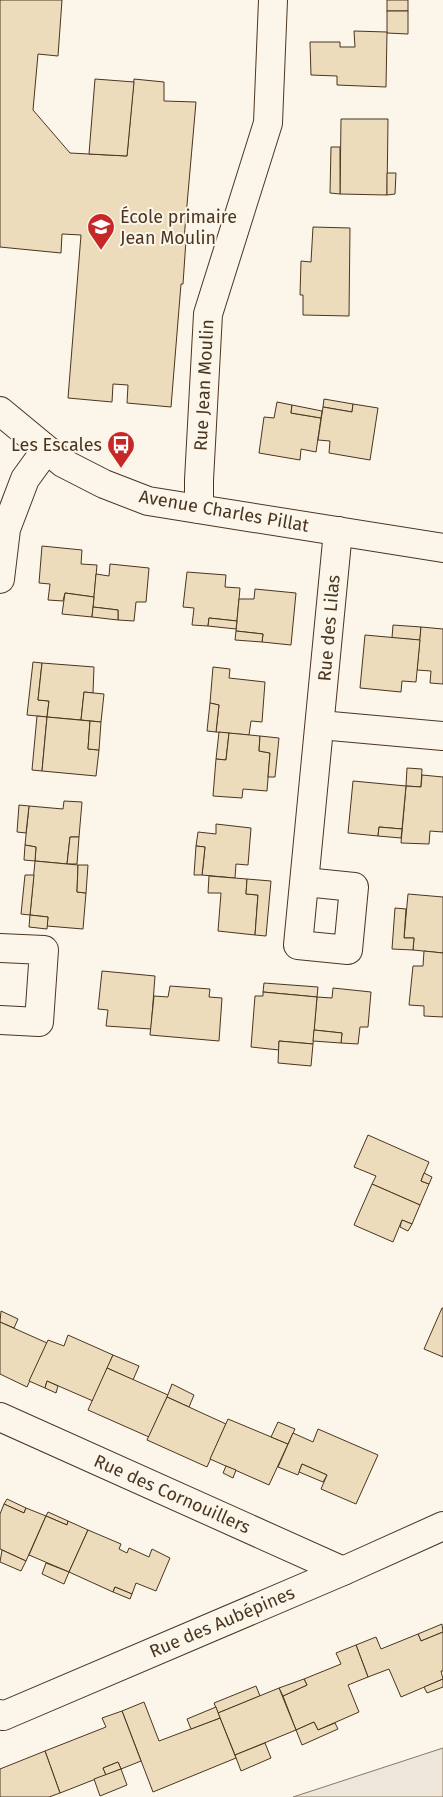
<svg xmlns="http://www.w3.org/2000/svg" width="443" height="1797" font-family="'Fira Sans',sans-serif">
<rect width="100%" height="100%" fill="#fbf6e9"/>
<polygon fill="#ede6d9" stroke="#887966" points="443,1748 443,1797 293,1797"/>
<g fill="#ecdcbc" stroke="#4a3520">
<polygon points="0,0 62,0 58,56 38,54 33,110 70,153 127,156 134,79 164,82 164,101 196,102 184,239 186,240 183,284 181,284 171,407 127,403 128,385 113,384 112,402 68,398 81,235 62,234 61,253 0,247"/>
<rect x="387" y="0" width="21" height="11"/>
<polygon points="387,11 408,11 408,34 387,33"/>
<polygon points="354,31 387,32 386,87 337,85 337,76 311,75 310,42 340,42 340,47 355,47"/>
<polygon points="95,79 134,82 127,156 89,154"/>
<polygon points="341,119 388,119 387,195 340,194"/>
<polygon points="331,147 340,147 340,194 330,193"/>
<polygon points="387,173 396,173 395,194 387,195"/>
<polygon points="313,227 350,228 349,316 303,315 303,295 300,295 301,261 311,262"/>
<polygon points="324,399 353,404 352,412 323,407"/>
<polygon points="277,402 292,405 291,413 321,418 316,452 301,449 300,460 259,453 264,417 274,418"/>
<polygon points="353,404 378,408 370,460 329,453 330,441 318,440 323,407 352,412"/>
<polygon points="292,405 322,411 321,418 291,413"/>
<polygon points="42,546 82,550 81,564 97,565 94,597 65,593 63,601 48,600 50,584 39,583"/>
<polygon points="110,564 149,568 146,602 136,602 134,621 118,620 118,610 93,607 96,574 109,576"/>
<polygon points="187,572 226,575 225,587 240,588 237,621 209,618 208,626 192,625 194,608 183,607"/>
<polygon points="255,589 296,593 291,645 262,642 263,634 236,631 239,599 254,599"/>
<polygon points="65,593 94,597 92,617 62,614"/>
<polygon points="93,607 118,610 118,620 92,617"/>
<polygon points="209,618 237,621 236,629 208,626"/>
<polygon points="393,625 421,627 420,640 392,638"/>
<polygon points="421,627 443,629 443,684 430,683 431,671 417,670"/>
<polygon points="236,631 263,634 262,642 235,640"/>
<polygon points="365,635 420,640 416,682 402,681 401,692 360,688"/>
<polygon points="33,662 42,663 38,700 49,701 47,717 27,715"/>
<polygon points="42,663 94,667 93,693 84,692 81,720 47,717 49,701 38,700"/>
<polygon points="213,667 230,669 229,678 265,682 262,722 251,721 249,735 216,732 219,705 210,703"/>
<polygon points="84,692 104,694 101,722 81,720"/>
<polygon points="210,703 219,705 216,732 207,731"/>
<polygon points="37,716 47,717 42,771 32,770"/>
<polygon points="47,717 90,721 88,749 99,750 96,776 42,771"/>
<polygon points="90,721 101,722 99,750 88,749"/>
<polygon points="219,732 229,733 226,760 216,759"/>
<polygon points="229,733 260,736 259,751 270,753 267,791 243,789 242,798 213,796 216,759 226,760"/>
<polygon points="260,736 279,738 275,777 268,777 270,753 259,751"/>
<polygon points="407,768 422,769 421,787 406,786"/>
<polygon points="422,775 443,777 443,832 430,831 429,844 401,843 406,786 421,787"/>
<polygon points="353,781 406,786 402,829 379,827 378,836 348,833"/>
<polygon points="64,801 82,802 79,837 70,837 67,864 35,861 36,847 25,845 29,806 63,809"/>
<polygon points="19,805 29,806 26,833 17,832"/>
<polygon points="216,824 251,828 248,865 236,864 235,878 202,875 205,847 196,846 198,832 216,834"/>
<polygon points="379,827 402,829 401,838 378,836"/>
<polygon points="70,837 79,837 77,864 67,864"/>
<polygon points="25,845 36,847 35,861 24,860"/>
<polygon points="196,846 205,847 202,875 194,875"/>
<polygon points="35,861 78,865 77,892 86,893 83,929 47,926 48,917 30,915"/>
<polygon points="78,865 88,865 86,893 77,892"/>
<polygon points="25,875 34,875 30,915 21,914"/>
<polygon points="209,876 247,879 246,894 258,895 255,935 218,931 221,893 208,893"/>
<polygon points="247,879 271,881 266,936 255,935 258,895 246,894"/>
<polygon points="408,894 443,897 443,953 413,950 414,938 404,938"/>
<polygon points="395,908 406,909 404,938 414,938 413,950 392,949"/>
<polygon points="30,915 48,917 47,929 29,927"/>
<polygon points="424,951 443,953 443,1017 424,1016 424,1006 409,1005 413,966 423,966"/>
<polygon points="102,971 155,976 151,1029 106,1026 108,1010 98,1009"/>
<polygon points="264,983 318,987 317,997 263,992"/>
<polygon points="170,986 210,989 209,997 222,998 219,1041 150,1035 154,996 168,997"/>
<polygon points="333,988 371,992 368,1027 360,1027 358,1044 341,1043 342,1033 314,1030 317,997 332,998"/>
<polygon points="263,992 317,997 313,1044 279,1041 279,1050 251,1047 255,996 263,996"/>
<polygon points="314,1030 342,1033 341,1043 313,1041"/>
<polygon points="279,1041 313,1044 311,1066 278,1063"/>
<polygon points="368,1135 429,1162 421,1181 429,1184 420,1205 372,1184 376,1176 354,1167"/>
<polygon points="424,1173 432,1177 429,1184 421,1181"/>
<polygon points="372,1184 420,1205 412,1224 402,1220 393,1242 354,1225"/>
<polygon points="402,1220 412,1224 408,1231 400,1227"/>
<polygon points="442,1308 443,1308 443,1357 424,1349"/>
<polygon points="1,1311 18,1319 14,1328 0,1322"/>
<polygon points="0,1322 47,1343 27,1387 0,1374"/>
<polygon points="68,1335 113,1355 93,1401 47,1381 45,1388 29,1381 48,1340 64,1346"/>
<polygon points="113,1355 139,1366 133,1380 107,1368"/>
<polygon points="107,1368 168,1395 149,1437 88,1410"/>
<polygon points="47,1381 58,1386 56,1393 45,1388"/>
<polygon points="172,1384 194,1395 189,1407 167,1397"/>
<polygon points="167,1397 226,1424 207,1467 147,1440"/>
<polygon points="228,1419 288,1444 269,1485 210,1459"/>
<polygon points="278,1422 295,1429 288,1444 271,1437"/>
<polygon points="318,1429 378,1455 356,1504 321,1489 327,1475 302,1464 298,1475 278,1467 293,1433 313,1442"/>
<polygon points="302,1464 327,1475 323,1482 299,1472"/>
<polygon points="226,1466 236,1470 233,1478 223,1473"/>
<polygon points="7,1499 26,1508 24,1513 4,1504"/>
<polygon points="4,1504 24,1513 26,1508 46,1516 26,1561 0,1549 0,1514"/>
<polygon points="48,1512 68,1521 67,1525 46,1516"/>
<polygon points="46,1516 67,1525 68,1521 88,1530 69,1572 29,1555"/>
<polygon points="88,1530 121,1544 119,1549 127,1553 129,1548 149,1557 152,1549 170,1558 156,1591 136,1583 132,1594 115,1587 113,1592 69,1572"/>
<polygon points="2,1550 26,1561 21,1571 0,1562"/>
<polygon points="46,1563 69,1572 64,1584 42,1574"/>
<polygon points="115,1587 132,1594 130,1599 113,1592"/>
<polygon points="442,1624 443,1632 421,1641 418,1634"/>
<polygon points="443,1632 443,1671 441,1671 443,1679 401,1697 389,1669 368,1677 356,1645 376,1637 381,1649 418,1634 421,1641"/>
<polygon points="356,1645 368,1677 348,1685 359,1712 318,1730 314,1722 296,1730 283,1696 307,1685 304,1679 341,1664 336,1653"/>
<polygon points="304,1679 307,1685 283,1696 279,1688"/>
<polygon points="443,1679 443,1687 427,1693 424,1687"/>
<polygon points="256,1686 260,1696 218,1713 214,1703"/>
<polygon points="279,1688 296,1730 235,1755 218,1713"/>
<polygon points="144,1702 159,1741 220,1718 236,1758 153,1792 122,1711"/>
<polygon points="216,1707 220,1718 191,1729 187,1719"/>
<polygon points="122,1711 141,1761 121,1769 118,1762 103,1768 106,1775 60,1793 45,1751 106,1727 102,1718"/>
<polygon points="314,1722 318,1730 335,1723 338,1729 302,1745 296,1730"/>
<polygon points="265,1743 271,1758 241,1771 235,1755"/>
<polygon points="45,1751 60,1793 49,1797 0,1797 0,1769"/>
<polygon points="118,1762 121,1769 106,1775 103,1768"/>
<polygon points="121,1769 127,1785 100,1796 94,1779"/>
</g>
<g fill="none" stroke-linecap="round" stroke-linejoin="round">
<defs>
<g id="minor">
<polyline points="0,411 63,463 104,484 148,501 443,548"/>
<polyline points="199,509 199,480 208,314 268,123 273,0"/>
<polyline points="0,579 6,529 25,479 46,450"/>
<polyline points="320,725 443,736"/>
<polyline points="305,882 354,887 348,950 298,945 338,531"/>
<polyline points="0,948 44,950 39,1022 0,1020"/>
<polyline points="0,1417 343,1571"/>
<polyline points="0,1714 3,1716 343,1571 443,1526"/>
</g>
</defs>
<use href="#minor" stroke="#4a3520" stroke-width="30"/>
<use href="#minor" stroke="#fbf6e9" stroke-width="28"/>
</g>
<defs>
<symbol id="school-pin" viewBox="-11 -11 22 30"><path d="M0 17L-7.5 6A9.5 9.5 0 1 1 7.5 6Z" fill="#c62828" stroke="#fbf6e9"/><path d="M0-5L7-2L0 1L-7-2ZM-4 1L0 2.5L4 1V4Q0 6-4 4Z" fill="#fff"/></symbol>
<symbol id="bus-pin" viewBox="-11 -11 22 30"><path d="M0 17L-7.5 6A9.5 9.5 0 1 1 7.5 6Z" fill="#c62828" stroke="#fbf6e9"/><path d="M-5-6H5V4H4V6H2V4H-2V6H-4V4H-5ZM-3.5-4V0h7V-4ZM-3.5 1.2v1.5H-2V1.2ZM2 1.2v1.5H3.5V1.2Z" fill="#fff"/></symbol>
</defs>
<g fill-rule="evenodd">
<use href="#school-pin" x="85" y="211" width="32" height="43"/>
<use href="#bus-pin" x="105" y="429" width="32" height="43"/>
</g>
<g text-anchor="middle" dominant-baseline="central" stroke-width="4" stroke-linejoin="round" paint-order="stroke">
<g font-size="18" fill="#4a3520" stroke="#fbf6e9" text-anchor="start">
<text x="120" y="217">École primaire<tspan x="120" dy="21">Jean Moulin</tspan></text>
<text x="102" y="445" text-anchor="end">Les Escales</text>
</g>
<g font-size="18" fill="#4a3520" stroke="#fbf6e9">
<text transform="translate(204 385) rotate(-87)">Rue Jean Moulin</text>
<text transform="translate(224 511) rotate(10)">Avenue Charles Pillat</text>
<text transform="translate(329 628) rotate(-85)">Rue des Lilas</text>
<text transform="translate(172 1494) rotate(24)">Rue des Cornouillers</text>
<text transform="translate(222 1622) rotate(-23)">Rue des Aubépines</text>
</g>
</g>
</svg>
